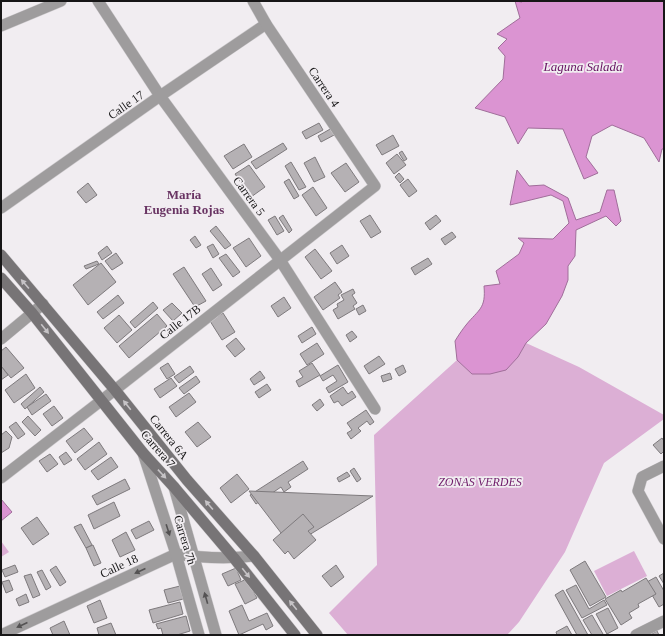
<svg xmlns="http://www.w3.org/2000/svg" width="665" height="636" font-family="'Times New Roman',serif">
<rect width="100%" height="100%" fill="#f1edf1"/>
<g fill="#dcafd5">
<polygon points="526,343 579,367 664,415 664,419 604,463 565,552 519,622 507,635 348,635 329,613 377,565 374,435 457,360 472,374 518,357"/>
<polygon points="1,541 9,552 1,557"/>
<polygon points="634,551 647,576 607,596 594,571"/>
</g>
<g fill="#db94d2" stroke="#a06e9a">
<polygon points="515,1 522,2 523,1 664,1 664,149 662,149 659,162 644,138 612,125 592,136 586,157 598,173 584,179 563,129 528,128 518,144 505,117 475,108 503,79 505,56 498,48 507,39 497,34 520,18"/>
<path d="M517 170 529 186 544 185 568 198 576 220 600 212 607 190H614L621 221 616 226 606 216 576 230 575 256 568 266V280L562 296 546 324 526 343 518 357 506 370 490 374H472L457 360 455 341C458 336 462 330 466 325 479 309 486 309 484 286L500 284 496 271 519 254 524 243 518 238 553 239 569 223 563 201 551 195 510 205Z"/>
<polygon points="1,499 12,512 1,521"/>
</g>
<g fill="#b5b1b4" stroke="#7e7a7d">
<polygon points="319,123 323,130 306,139 302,132"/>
<polygon points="332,128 336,134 321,142 318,136"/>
<polygon points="393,135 399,146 382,155 376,145"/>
<polygon points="283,143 287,149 256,169 251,162"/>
<polygon points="244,144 252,157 233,169 224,156"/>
<polygon points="402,151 407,159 404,161 399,153"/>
<polygon points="397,154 406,165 394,174 386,163"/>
<polygon points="315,157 325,177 314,182 304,163"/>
<polygon points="291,162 306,187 299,190 285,166"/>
<polygon points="346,163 359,182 345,192 331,173"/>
<polygon points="249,165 265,187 251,197 235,174"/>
<polygon points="399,173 404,179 400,183 395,177"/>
<polygon points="289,179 299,196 294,199 284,182"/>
<polygon points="408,179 417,191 409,197 400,185"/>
<polygon points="88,183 97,195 86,203 77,192"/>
<polygon points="313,187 327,208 316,216 302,195"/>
<polygon points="283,215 292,230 289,233 279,218"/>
<polygon points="370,215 381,232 371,238 360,221"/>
<polygon points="436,215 441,221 430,230 425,223"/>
<polygon points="275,216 284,231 277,235 268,220"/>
<polygon points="216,226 231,245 225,249 210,231"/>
<polygon points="452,232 456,237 445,245 441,239"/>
<polygon points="195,236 201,245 196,248 190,240"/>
<polygon points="249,238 261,256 246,267 233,248"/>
<polygon points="213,244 219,254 213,258 207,247"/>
<polygon points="342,245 349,256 337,264 330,253"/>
<polygon points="107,246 112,253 102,260 98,253"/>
<polygon points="315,249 332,271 321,279 305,257"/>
<polygon points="116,253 123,263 112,270 105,261"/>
<polygon points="226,254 240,272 233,277 219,258"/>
<polygon points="428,258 432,264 415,275 411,268"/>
<polygon points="97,261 99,264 86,269 84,266"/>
<polygon points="101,263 116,282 88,305 73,285"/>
<polygon points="184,267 206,301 195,307 173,274"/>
<polygon points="211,268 222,285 213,291 202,274"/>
<polygon points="335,282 342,292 338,295 340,298 323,310 314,297"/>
<polygon points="353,289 355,293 352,295 357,303 353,306 355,309 338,319 333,310 338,307 337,304 344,300 341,295"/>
<polygon points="118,295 124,303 103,319 97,312"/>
<polygon points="284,297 291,308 278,317 271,306"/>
<polygon points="153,302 158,308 135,328 130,322"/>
<polygon points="172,303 182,313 173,321 163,310"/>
<polygon points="363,305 366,311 359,315 356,309"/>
<polygon points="223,313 235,332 222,340 210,321"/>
<polygon points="157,314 167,326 129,358 119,346"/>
<polygon points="119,315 132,330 117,343 104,328"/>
<polygon points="312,327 316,334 302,343 298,336"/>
<polygon points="352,331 357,337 350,342 346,335"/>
<polygon points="236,338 245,349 235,357 226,346"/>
<polygon points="317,343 324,354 307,365 300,354"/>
<polygon points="6,347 24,368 11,378 1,366 1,351"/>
<polygon points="379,356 385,364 369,374 364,366"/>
<polygon points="168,363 175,374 167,379 160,368"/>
<polygon points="312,363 320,375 299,387 296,381 303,377 299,371"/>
<polygon points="338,365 348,382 329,393 326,388 337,381 333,375 323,381 320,376"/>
<polygon points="403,365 406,372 399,376 395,369"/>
<polygon points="1,366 8,375 1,380"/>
<polygon points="190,366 194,372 179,383 174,377"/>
<polygon points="260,371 265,378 254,385 250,379"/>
<polygon points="390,373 392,379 383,382 381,376"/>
<polygon points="26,374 35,388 14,403 5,390"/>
<polygon points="196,376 200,382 184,394 179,388"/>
<polygon points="171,378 177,386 160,398 154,389"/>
<polygon points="267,384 271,390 259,398 255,392"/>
<polygon points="40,387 44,392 25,409 21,404"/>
<polygon points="343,387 348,394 352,391 356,397 342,406 338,401 334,403 330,396"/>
<polygon points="189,393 196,402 176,417 169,407"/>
<polygon points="46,394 51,401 32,415 27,407"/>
<polygon points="320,399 324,405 317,411 312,405"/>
<polygon points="54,406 63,418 52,426 43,414"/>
<polygon points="366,410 374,422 370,425 367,421 358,428 361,431 351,439 347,433 352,430 347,423"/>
<polygon points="28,416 41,430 35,436 22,422"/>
<polygon points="16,422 25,434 18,439 9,427"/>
<polygon points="198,422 211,437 197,447 185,432"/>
<polygon points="84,428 93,439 75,453 66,441"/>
<polygon points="6,431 12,437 9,448 1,453 1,435"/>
<polygon points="662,438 664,441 664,451 661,454 653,445"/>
<polygon points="99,442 107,454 85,470 77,459"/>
<polygon points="66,452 72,460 64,465 59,457"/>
<polygon points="50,454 58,464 47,472 39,461"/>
<polygon points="111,457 118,467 98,480 91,471"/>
<polygon points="303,461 308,469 288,482 291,487 284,492 281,487 256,504 250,495"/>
<polygon points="354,468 361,479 357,482 350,471"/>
<polygon points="347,472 350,476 339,482 337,478"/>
<polygon points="237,474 249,489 231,503 220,488"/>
<polygon points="125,479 130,489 97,505 92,496"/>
<polygon points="249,491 373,496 291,546"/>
<polygon points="114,502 120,516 94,529 88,515"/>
<polygon points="303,514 314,527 308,531 316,540 294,559 288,551 285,554 273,540"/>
<polygon points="37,517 49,534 33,545 21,528"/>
<polygon points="149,521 154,530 136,539 131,530"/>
<polygon points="81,524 92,545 86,548 74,527"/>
<polygon points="126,532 135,550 120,557 112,540"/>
<polygon points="93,545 101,563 94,566 86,548"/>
<polygon points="585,561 606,597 590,606 570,570"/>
<polygon points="15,565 18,572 5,577 2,570"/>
<polygon points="336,565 344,577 331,587 322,576"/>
<polygon points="56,566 66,582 60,586 50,570"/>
<polygon points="236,568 241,580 228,586 222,574"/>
<polygon points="42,570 51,587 46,590 37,572"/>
<polygon points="664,573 664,584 659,576"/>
<polygon points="31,574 40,595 33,598 24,576"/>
<polygon points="656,577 664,591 664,604 659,607 645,583"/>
<polygon points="646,578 656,594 638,604 639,607 629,613 632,618 621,625 605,599 621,590 622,592"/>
<polygon points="247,579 257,598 245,604 235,584"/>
<polygon points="9,580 13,590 6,593 2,582"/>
<polygon points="576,585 589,609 604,600 607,605 582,618 566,590"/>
<polygon points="180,586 183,599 168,603 164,590"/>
<polygon points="563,590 588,635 577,635 555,595"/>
<polygon points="26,594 29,602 19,606 16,599"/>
<polygon points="100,600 107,618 94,623 87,606"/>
<polygon points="180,602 183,614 153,623 149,610"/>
<polygon points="242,605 249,621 267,613 273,626 266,630 263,624 239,635 229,611"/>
<polygon points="608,608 618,628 607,634 596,614"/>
<polygon points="592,615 603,634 602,635 592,635 583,620"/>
<polygon points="186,616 190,631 177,635 163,635 161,628 158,629 156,624"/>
<polygon points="64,621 70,635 53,635 50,628"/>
<polygon points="111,623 116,635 99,635 97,628"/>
<polygon points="567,626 572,635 557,635 556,632"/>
<polygon points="657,631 659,635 650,635"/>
</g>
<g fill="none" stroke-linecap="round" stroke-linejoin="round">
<defs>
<g id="minor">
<polyline points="98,1 160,96 280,260 375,409"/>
<polyline points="1,26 61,1"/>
<polyline points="1,208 160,96 266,24"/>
<polyline points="1,339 43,304"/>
<polyline points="664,466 642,477 638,491 664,539"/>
<polyline points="1,478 102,400 375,186 266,24 253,1"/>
<path d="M1 635 176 554C202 558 228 559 254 556"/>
<polyline points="636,635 664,621"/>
</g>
<g id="tertiary">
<polyline points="143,453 176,554 199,635"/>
<polyline points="174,487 216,635"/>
</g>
<g id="secondary">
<polyline points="1,255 115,390 187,480 254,556 317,635"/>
<polyline points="1,278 32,313 143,453 174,487 234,558 295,635"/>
</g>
</defs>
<use href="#minor" stroke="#cecbce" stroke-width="12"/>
<use href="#tertiary" stroke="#cecbce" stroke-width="12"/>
<use href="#secondary" stroke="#cecbce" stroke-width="12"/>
<use href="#minor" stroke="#9e9c9d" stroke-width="11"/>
<use href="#tertiary" stroke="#9e9c9d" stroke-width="11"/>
<use href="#secondary" stroke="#777476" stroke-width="11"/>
</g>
<defs><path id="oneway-solid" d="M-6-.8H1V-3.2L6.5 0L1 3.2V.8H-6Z"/></defs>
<g fill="#c6c3c6">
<use href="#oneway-solid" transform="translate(25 284) rotate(-131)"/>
<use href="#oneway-solid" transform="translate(45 329) rotate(51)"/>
<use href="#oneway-solid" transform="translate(127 405) rotate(-129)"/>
<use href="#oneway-solid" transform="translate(162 474) rotate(47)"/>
<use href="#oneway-solid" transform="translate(209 505) rotate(-131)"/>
<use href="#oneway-solid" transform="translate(246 573) rotate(51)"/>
<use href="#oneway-solid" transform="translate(293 605) rotate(-129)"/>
</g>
<g fill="#545253">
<use href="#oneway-solid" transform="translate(168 530) rotate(72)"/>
<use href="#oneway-solid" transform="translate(140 571) rotate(155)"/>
<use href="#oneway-solid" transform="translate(206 598) rotate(-106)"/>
<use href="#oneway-solid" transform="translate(22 625) rotate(155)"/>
</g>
<g text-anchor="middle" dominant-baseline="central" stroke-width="3.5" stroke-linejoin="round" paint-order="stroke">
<g font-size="12" fill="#171617" stroke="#f1edf1">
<text transform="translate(324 87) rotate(56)">Carrera 4</text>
<text transform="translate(126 105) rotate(-35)">Calle 17</text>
<text transform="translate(249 196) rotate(54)">Carrera 5</text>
<text transform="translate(180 322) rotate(-38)">Calle 17B</text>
<text transform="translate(169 437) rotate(51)">Carrera 6A</text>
<text transform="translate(158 449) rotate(49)">Carrera 7</text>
<text transform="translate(185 540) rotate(73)">Carrera 7h</text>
<text transform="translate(119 566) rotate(-25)">Calle 18</text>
</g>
<g font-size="12" font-style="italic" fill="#6f1b69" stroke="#f1edf1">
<text x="480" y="482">ZONAS VERDES</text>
</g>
<g font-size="13" font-style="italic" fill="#651060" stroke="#f1edf1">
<text x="583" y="66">Laguna Salada</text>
</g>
<g font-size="13" font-weight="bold" fill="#693463" stroke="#f1edf1">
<text x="184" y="194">María<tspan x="184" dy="15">Eugenia Rojas</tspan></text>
</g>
</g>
<rect width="665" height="636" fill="none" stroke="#171617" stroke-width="4"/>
</svg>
